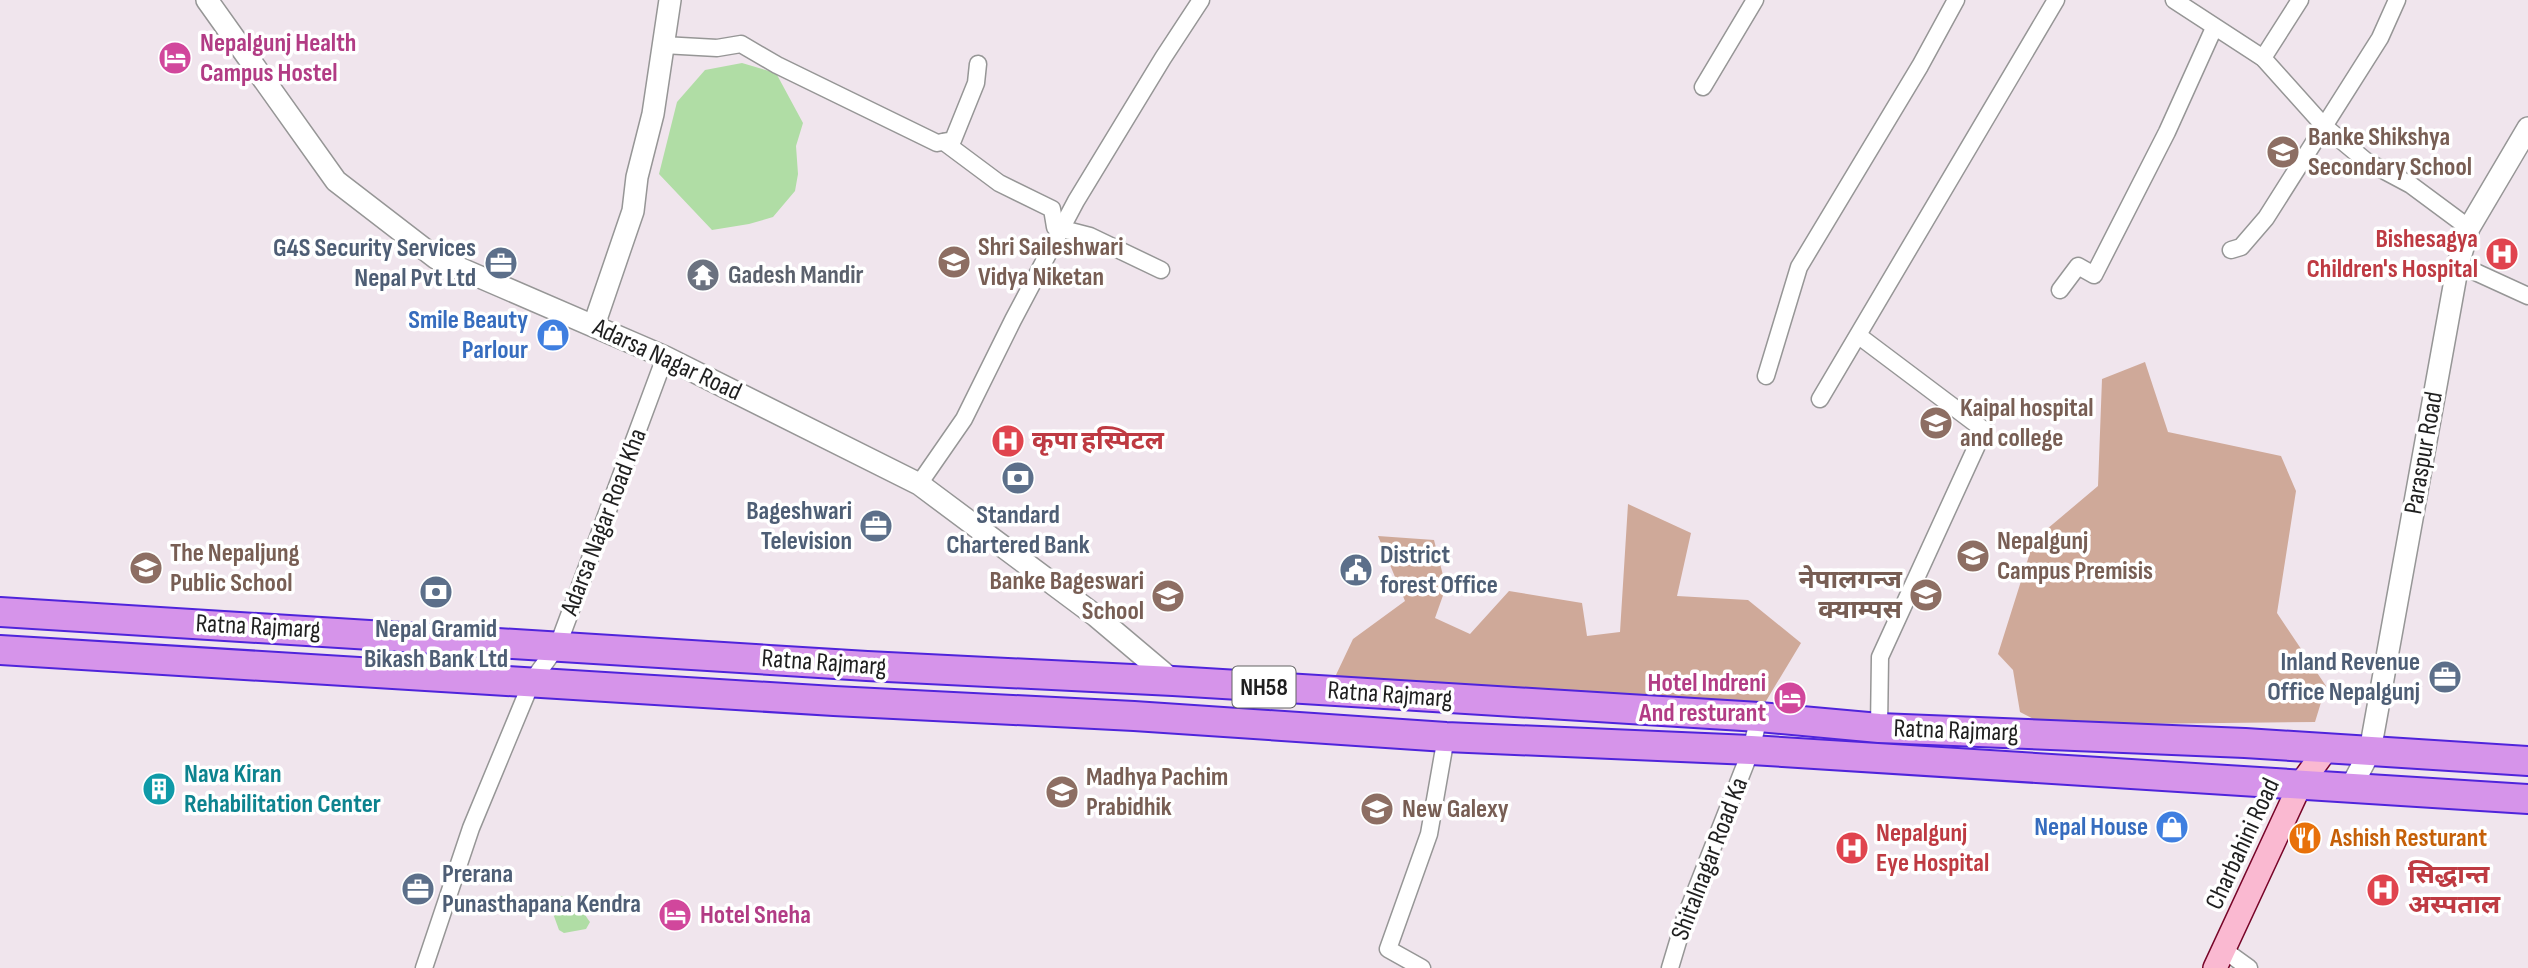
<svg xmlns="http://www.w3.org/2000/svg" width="2528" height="968" font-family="'Sofia Sans Condensed','Noto Sans Devanagari',sans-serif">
<rect width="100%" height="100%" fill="#f0e5ed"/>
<g fill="#cfa999">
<polygon points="2145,362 2168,432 2281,456 2296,491 2277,613 2326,686 2315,722 2045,725 2020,712 2013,670 1998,654 2034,540 2098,486 2102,379"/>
<polygon points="1628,504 1691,533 1677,596 1748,600 1801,643 1760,711 1335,677 1353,639 1405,601 1378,536 1434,540 1446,587 1435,618 1470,634 1509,591 1582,603 1587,636 1620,632"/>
</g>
<g fill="#b0dda5">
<polygon points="742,63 776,73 803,123 796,146 798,174 795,191 773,217 749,224 712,230 659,174 677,102 705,70"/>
<path d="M559 896C578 898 580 908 590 922L586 929 564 933 559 930 551 908 556 898Z"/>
</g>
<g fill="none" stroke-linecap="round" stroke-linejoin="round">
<defs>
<g id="minor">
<polyline points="2174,0 2263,58 2324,126 2366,161 2411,185 2469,228"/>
<polyline points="663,45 717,48 741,44 777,65 937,143 953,140 976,83 978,64"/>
<polyline points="2263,58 2300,0"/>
<polyline points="1703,87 1755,0"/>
<polyline points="944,142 999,183 1052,209 1055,227 1090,236 1161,270"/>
<polyline points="2231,250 2241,247 2266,218 2380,38 2397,0"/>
<polyline points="2458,264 2528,296"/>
<polyline points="2060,290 2078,266 2094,275 2167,132 2214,28"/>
<polyline points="1859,336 1984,430 1880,657 1879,728"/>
<polyline points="1766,376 1799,267 1920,66 1956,0"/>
<polyline points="1820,399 2056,0"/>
<polyline points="919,484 964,419 1013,320 1076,201 1163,58 1201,0"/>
<polyline points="2224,950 2249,968"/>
<polyline points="424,968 471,828 532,681 558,645 665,357"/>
<polyline points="1422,968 1388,949 1429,834 1446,737"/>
<polyline points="1670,968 1685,918 1751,750 1759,717"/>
</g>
<g id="tertiary">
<polyline points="207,0 336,181 436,258 665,357 919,484 1096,616 1173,681"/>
<polyline points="594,325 633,211 637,177 653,114 670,0"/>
<polyline points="2350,789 2370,751 2458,264 2469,228 2528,128"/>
</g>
<polyline id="secondary" points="2215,968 2300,785 2327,748"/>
<g id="trunk">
<polyline points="0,612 867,666 1173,681 1759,717 1879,728 2245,743 2528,761"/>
<polyline points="0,650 834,701 1134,716 1446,737 1751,750 2528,799"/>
</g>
</defs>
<use href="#minor" stroke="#969696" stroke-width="19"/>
<use href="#tertiary" stroke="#969696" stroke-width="24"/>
<use href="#secondary" stroke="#770528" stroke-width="26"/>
<use href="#trunk" stroke="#4f24db" stroke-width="32"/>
<use href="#minor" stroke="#fff" stroke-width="16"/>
<use href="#tertiary" stroke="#fff" stroke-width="21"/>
<use href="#secondary" stroke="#fab9d1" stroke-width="23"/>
<use href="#trunk" stroke="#d694ea" stroke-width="28"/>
</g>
<defs>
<symbol id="hotel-disc" viewBox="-11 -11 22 22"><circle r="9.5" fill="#d1479c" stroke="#fff"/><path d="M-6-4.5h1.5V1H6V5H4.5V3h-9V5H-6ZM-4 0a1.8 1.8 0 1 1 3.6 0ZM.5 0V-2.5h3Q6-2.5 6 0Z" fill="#fff"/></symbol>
<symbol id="school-disc" viewBox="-11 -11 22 22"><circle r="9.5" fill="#8d6e63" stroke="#fff"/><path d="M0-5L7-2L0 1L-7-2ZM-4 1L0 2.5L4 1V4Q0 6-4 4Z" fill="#fff"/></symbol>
<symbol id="hospital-disc" viewBox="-11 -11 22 22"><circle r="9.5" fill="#e0444e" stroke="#fff"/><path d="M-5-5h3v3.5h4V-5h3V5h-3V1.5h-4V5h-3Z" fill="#fff"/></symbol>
<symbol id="office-disc" viewBox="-11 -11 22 22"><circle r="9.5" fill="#5c6f8a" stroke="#fff"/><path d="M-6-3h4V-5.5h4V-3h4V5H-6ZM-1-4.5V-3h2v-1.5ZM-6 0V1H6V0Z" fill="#fff"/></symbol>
<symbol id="temple-disc" viewBox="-11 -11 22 22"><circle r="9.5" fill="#6b7280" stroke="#fff"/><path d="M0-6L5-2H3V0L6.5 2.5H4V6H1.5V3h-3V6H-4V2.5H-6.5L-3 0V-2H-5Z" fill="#fff"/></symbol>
<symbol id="shop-disc" viewBox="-11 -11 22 22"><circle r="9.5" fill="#3f7fe0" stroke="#fff"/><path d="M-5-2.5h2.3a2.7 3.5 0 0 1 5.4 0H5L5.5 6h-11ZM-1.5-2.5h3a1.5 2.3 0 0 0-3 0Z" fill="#fff"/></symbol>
<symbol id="university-disc" viewBox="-11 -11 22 22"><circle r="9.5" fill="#8d6e63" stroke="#fff"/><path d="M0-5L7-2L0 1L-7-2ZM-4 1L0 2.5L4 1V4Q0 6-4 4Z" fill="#fff"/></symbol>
<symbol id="bank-disc" viewBox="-11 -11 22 22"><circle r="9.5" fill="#5c6f8a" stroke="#fff"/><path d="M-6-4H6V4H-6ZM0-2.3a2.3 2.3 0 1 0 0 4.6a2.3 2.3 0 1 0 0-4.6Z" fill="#fff"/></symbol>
<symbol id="civic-disc" viewBox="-11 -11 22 22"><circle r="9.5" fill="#5c6f8a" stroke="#fff"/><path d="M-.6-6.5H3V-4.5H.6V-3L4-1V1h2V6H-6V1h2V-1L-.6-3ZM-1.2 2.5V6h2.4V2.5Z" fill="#fff"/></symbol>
<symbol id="building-disc" viewBox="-11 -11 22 22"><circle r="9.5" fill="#0f9aa8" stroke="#fff"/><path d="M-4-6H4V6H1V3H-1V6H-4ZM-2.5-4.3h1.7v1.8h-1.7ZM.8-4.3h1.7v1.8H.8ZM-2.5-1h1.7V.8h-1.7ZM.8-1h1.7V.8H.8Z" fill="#fff"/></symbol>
<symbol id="restaurant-disc" viewBox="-11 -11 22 22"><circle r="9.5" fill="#e8710a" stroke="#fff"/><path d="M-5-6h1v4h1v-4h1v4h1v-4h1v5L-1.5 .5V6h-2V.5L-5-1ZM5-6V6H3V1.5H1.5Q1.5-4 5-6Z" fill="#fff"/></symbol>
</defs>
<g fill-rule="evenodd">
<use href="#hotel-disc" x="156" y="39" width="38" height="38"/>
<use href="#school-disc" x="2264" y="133" width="38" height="38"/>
<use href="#hospital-disc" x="2483" y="235" width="38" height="38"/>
<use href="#school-disc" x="935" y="243" width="38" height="38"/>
<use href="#office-disc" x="482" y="244" width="38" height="38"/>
<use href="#temple-disc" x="684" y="256" width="38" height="38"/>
<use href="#shop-disc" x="534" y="316" width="38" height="38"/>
<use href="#university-disc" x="1917" y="404" width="38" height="38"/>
<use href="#hospital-disc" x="989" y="422" width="38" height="38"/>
<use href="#bank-disc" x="999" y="459" width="38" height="38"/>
<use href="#office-disc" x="857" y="507" width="38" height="38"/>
<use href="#university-disc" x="1954" y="537" width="38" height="38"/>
<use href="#school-disc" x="127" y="549" width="38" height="38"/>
<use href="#civic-disc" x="1337" y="551" width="38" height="38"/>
<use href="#bank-disc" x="417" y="573" width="38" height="38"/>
<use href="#university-disc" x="1907" y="576" width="38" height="38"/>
<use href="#school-disc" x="1149" y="577" width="38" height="38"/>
<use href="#office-disc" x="2426" y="658" width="38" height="38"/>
<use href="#hotel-disc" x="1771" y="679" width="38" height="38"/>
<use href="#building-disc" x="140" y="770" width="38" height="38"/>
<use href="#university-disc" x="1043" y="773" width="38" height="38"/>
<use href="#school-disc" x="1358" y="790" width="38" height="38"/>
<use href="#shop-disc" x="2153" y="808" width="38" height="38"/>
<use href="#restaurant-disc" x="2286" y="819" width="38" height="38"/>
<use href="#hospital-disc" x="1833" y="829" width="38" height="38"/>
<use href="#office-disc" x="399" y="870" width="38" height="38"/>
<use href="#hospital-disc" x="2364" y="871" width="38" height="38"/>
<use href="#hotel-disc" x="656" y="896" width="38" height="38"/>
</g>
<g text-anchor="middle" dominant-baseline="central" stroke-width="7" stroke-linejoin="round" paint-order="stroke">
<rect fill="#fff" stroke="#626262" stroke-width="2" x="1232.5" y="666.5" width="63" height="41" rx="5"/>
<g font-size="24" font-weight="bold" fill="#1f1f1f">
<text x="1264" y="687">NH58</text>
</g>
<g font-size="26" font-weight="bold" fill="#b23c85" stroke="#fff" text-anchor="start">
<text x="200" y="43">Nepalgunj Health<tspan x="200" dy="30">Campus Hostel</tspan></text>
<text x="1766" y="683" text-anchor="end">Hotel Indreni<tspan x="1766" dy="30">And resturant</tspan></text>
<text x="700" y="915">Hotel Sneha</text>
</g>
<g font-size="26" font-weight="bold" fill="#785e54" stroke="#fff" text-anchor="start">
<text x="2308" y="137">Banke Shikshya<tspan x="2308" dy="30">Secondary School</tspan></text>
<text x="978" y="247">Shri Saileshwari<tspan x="978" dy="30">Vidya Niketan</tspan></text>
<text x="1960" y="408">Kaipal hospital<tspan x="1960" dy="30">and college</tspan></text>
<text x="1997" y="541">Nepalgunj<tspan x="1997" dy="30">Campus Premisis</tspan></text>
<text x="170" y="553">The Nepaljung<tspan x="170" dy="30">Public School</tspan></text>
<text x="1902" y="580" text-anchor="end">नेपालगन्ज<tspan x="1902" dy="30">क्याम्पस</tspan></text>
<text x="1144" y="581" text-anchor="end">Banke Bageswari<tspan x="1144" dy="30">School</tspan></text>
<text x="1086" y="777">Madhya Pachim<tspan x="1086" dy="30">Prabidhik</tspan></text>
<text x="1402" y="809">New Galexy</text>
</g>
<g font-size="26" font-weight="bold" fill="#be3a42" stroke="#fff" text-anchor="start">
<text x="2478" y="239" text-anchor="end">Bishesagya<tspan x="2478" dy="30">Children's Hospital</tspan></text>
<text x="1032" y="441">कृपा हस्पिटल</text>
<text x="1876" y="833">Nepalgunj<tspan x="1876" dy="30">Eye Hospital</tspan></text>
<text x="2408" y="875">सिद्धान्त<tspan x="2408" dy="30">अस्पताल</tspan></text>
</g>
<g font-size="26" font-weight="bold" fill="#4e5e75" stroke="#fff" text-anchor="end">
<text x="476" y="248">G4S Security Services<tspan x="476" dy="30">Nepal Pvt Ltd</tspan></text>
<text x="852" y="511">Bageshwari<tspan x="852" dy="30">Television</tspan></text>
<text x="1018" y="515" text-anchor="middle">Standard<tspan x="1018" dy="30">Chartered Bank</tspan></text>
<text x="1380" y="555" text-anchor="start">District<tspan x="1380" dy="30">forest Office</tspan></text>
<text x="436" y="629" text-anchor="middle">Nepal Gramid<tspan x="436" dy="30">Bikash Bank Ltd</tspan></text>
<text x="2420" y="662">Inland Revenue<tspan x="2420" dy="30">Office Nepalgunj</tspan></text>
<text x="442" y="874" text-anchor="start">Prerana<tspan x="442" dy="30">Punasthapana Kendra</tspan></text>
</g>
<g font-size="26" font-weight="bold" fill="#5b616d" stroke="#fff" text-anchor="start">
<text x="728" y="275">Gadesh Mandir</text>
</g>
<g font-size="26" font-weight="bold" fill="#366cbe" stroke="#fff" text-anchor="end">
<text x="528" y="320">Smile Beauty<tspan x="528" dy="30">Parlour</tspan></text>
<text x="2148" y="827">Nepal House</text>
</g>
<g font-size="26" fill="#1f1f1f" stroke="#fff">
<text transform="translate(667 360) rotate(25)">Adarsa Nagar Road</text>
<text transform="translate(2424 453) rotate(-80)">Paraspur Road</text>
<text transform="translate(604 522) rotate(-69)">Adarsa Nagar Road Kha</text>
<text transform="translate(258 627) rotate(3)">Ratna Rajmarg</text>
<text transform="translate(824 663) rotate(4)">Ratna Rajmarg</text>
<text transform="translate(1390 695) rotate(4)">Ratna Rajmarg</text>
<text transform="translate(1956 731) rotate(2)">Ratna Rajmarg</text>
<text transform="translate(2243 844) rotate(-65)">Charbahini Road</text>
<text transform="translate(1710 859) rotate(-69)">Shitalnagar Road Ka</text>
</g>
<g font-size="26" font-weight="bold" fill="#0d838f" stroke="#fff" text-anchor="start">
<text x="184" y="774">Nava Kiran<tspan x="184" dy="30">Rehabilitation Center</tspan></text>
</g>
<g font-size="26" font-weight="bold" fill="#c56008" stroke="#fff" text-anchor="start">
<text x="2330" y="838">Ashish Resturant</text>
</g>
</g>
</svg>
